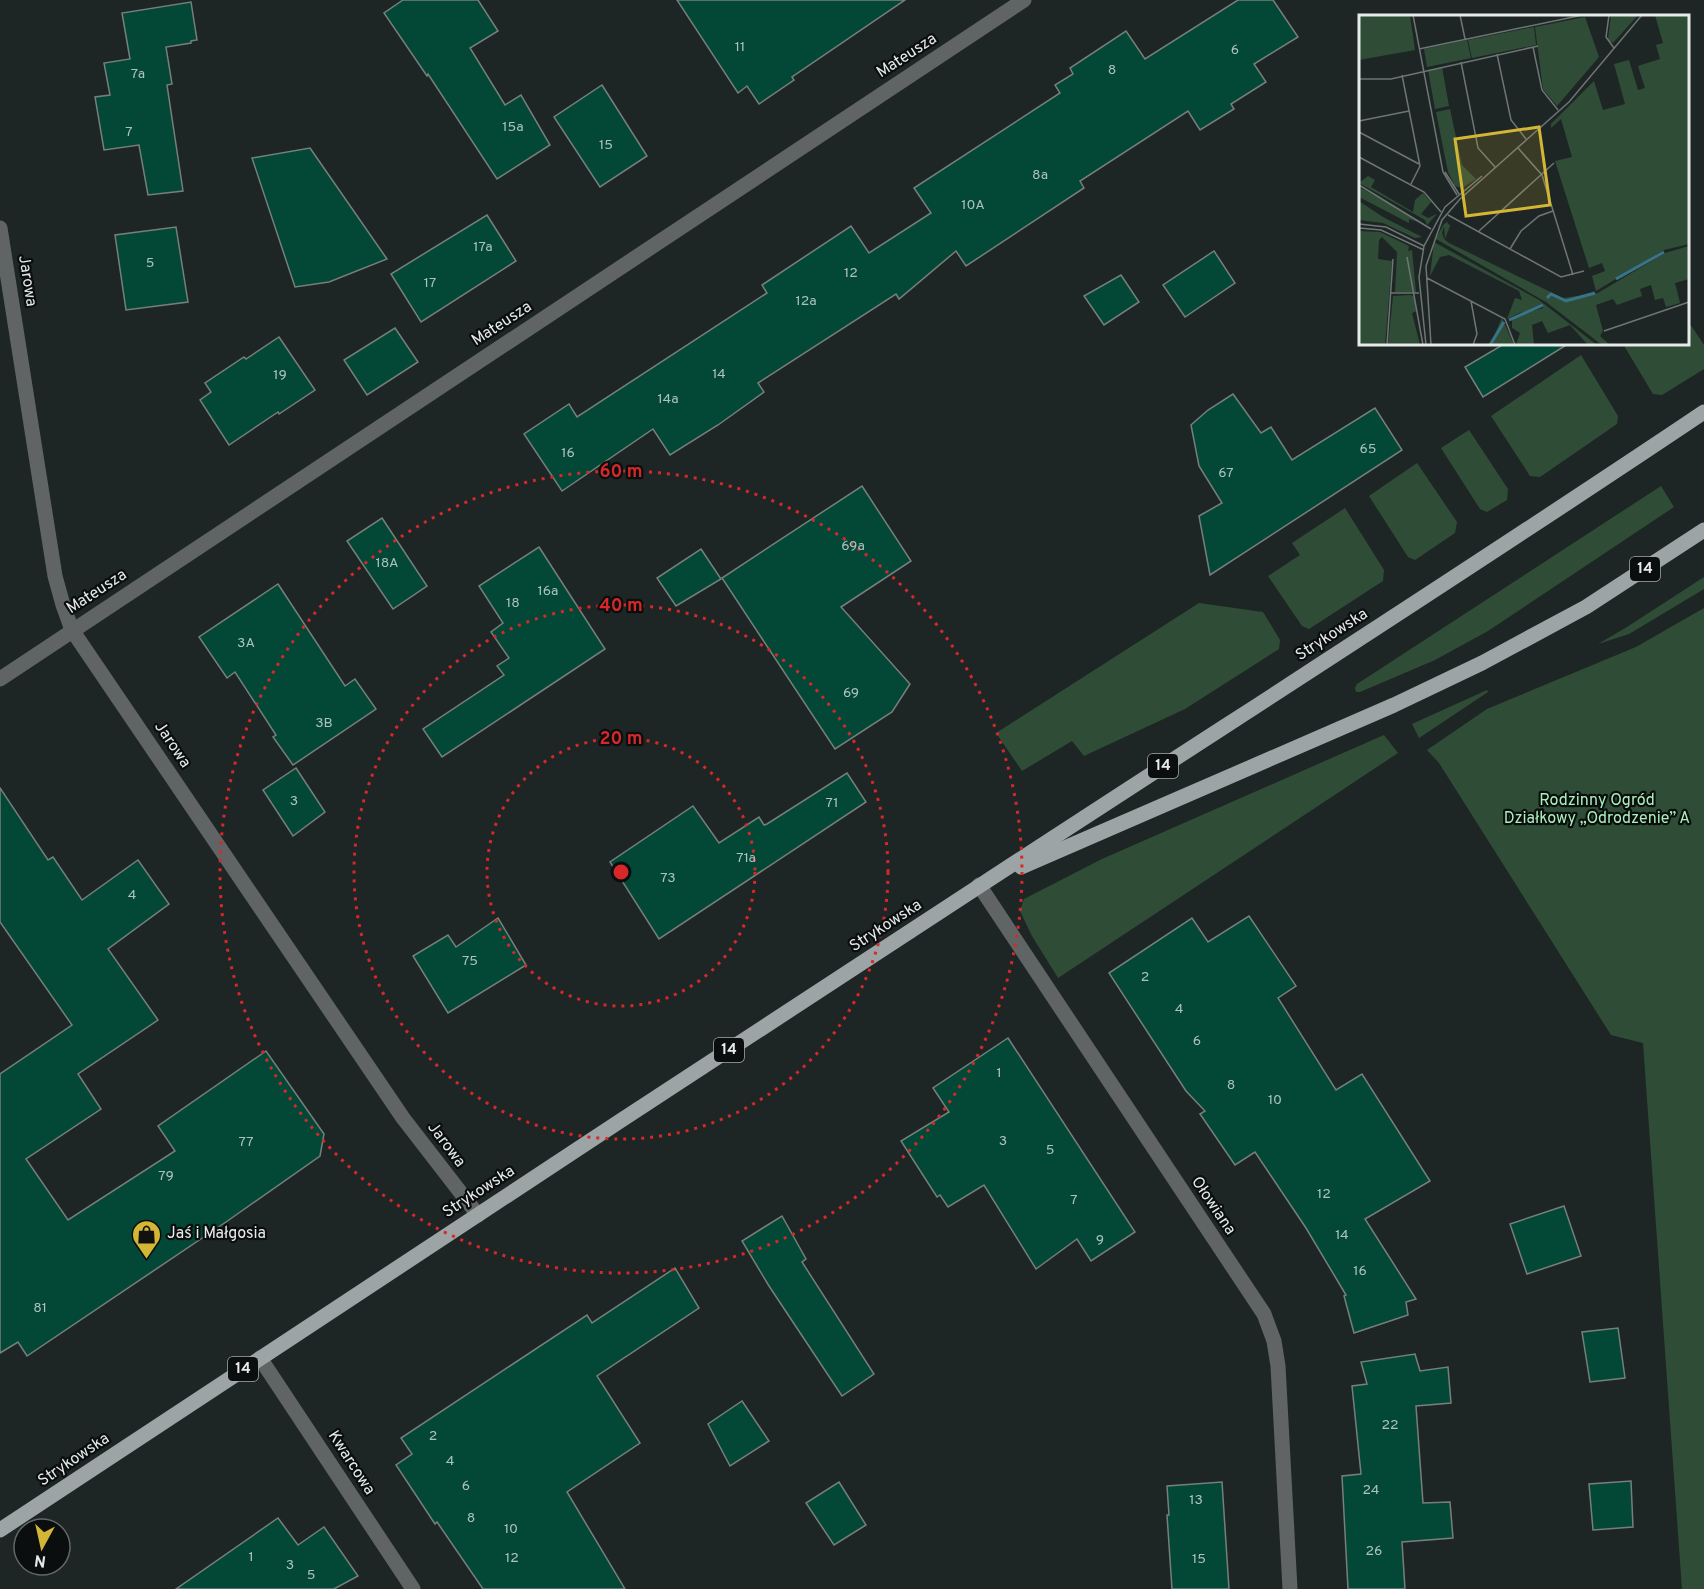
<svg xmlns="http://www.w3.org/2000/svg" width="1704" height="1589" font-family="Overpass,sans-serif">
<rect width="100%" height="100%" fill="#1e2625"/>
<g fill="#2f4d36">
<polygon points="1688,321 1704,345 1704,369 1662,395 1653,394 1623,344 1688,344"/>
<polygon points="1581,355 1618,416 1617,424 1540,477 1530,476 1491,416"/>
<polygon points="1469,430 1508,489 1507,500 1487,512 1480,509 1441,448"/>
<polygon points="1417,463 1457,522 1455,533 1415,560 1408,557 1369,496"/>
<polygon points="1661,486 1674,507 1488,631 1435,660 1360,692 1356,692 1355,688 1357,684"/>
<polygon points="1345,508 1384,570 1383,581 1309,629 1302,626 1268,576 1300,555 1292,543"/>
<polygon points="1704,577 1704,589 1629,634 1598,644 1627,627"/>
<polygon points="1199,603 1263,612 1280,640 1279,649 1185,709 1084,756 1072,741 1022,771 996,733"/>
<polygon points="1704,608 1704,1589 1682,1589 1643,1043 1611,1035 1439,763 1427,750 1487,709 1636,647"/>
<polygon points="1487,690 1488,692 1419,738 1412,724"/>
<polygon points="1384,735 1398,753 1058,978 1032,936 1020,911 1024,899 1102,859"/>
</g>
<g fill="#034836" stroke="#777f7b" stroke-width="1.5">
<polygon points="403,0 478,0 498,31 470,48 505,105 521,95 550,145 497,179 428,74 427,76 384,13"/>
<polygon points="677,0 905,0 792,77 794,80 759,104 747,86 738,93"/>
<polygon points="1238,0 1273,0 1298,37 1254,64 1266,82 1231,104 1234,109 1200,130 1188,111 1080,181 1084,188 966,266 956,251 899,299 896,294 758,383 764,392 718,425 670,455 653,429 562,491 524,434 569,404 577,417 767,293 762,285 851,226 869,253 931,213 914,188 1060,93 1055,85 1073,74 1070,68 1126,31 1145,59"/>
<polygon points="191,2 197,40 191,41 191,43 166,47 172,84 167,85 183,191 148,195 139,145 104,150 95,97 110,95 104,63 130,59 122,13"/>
<polygon points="602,85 647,156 600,187 554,117"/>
<polygon points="310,148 387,259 329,282 295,287 252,158"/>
<polygon points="487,215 516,261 421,322 391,274"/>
<polygon points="176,227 188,302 126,310 115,235"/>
<polygon points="1214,251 1235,283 1185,317 1163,285"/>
<polygon points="1121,275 1139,302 1104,325 1084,296"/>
<polygon points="395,328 418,362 367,395 344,360"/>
<polygon points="279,337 315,390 279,414 278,412 229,445 200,400 211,392 205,383 244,357 246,359"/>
<polygon points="1504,344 1568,344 1483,397 1465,367"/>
<polygon points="1233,394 1261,433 1271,427 1292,460 1375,408 1402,450 1210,575 1199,516 1222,503 1199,466 1191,425 1208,410"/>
<polygon points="862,486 911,561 841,607 910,684 892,712 835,749 722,578"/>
<polygon points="382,518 427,586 393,609 347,541"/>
<polygon points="539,547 605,649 442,757 423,729 504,675 497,666 509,658 491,632 503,623 479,586"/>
<polygon points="701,549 721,579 676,606 657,578"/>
<polygon points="278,584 345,686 355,679 376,709 293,765 273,737 276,735 235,672 227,678 199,637"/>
<polygon points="296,768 325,812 293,836 263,790"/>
<polygon points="847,773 866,802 659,939 610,862 693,806 719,843 759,817 764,825 767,824"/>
<polygon points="0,788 48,860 53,857 82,900 138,860 169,904 108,949 158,1020 78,1074 101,1109 26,1159 68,1220 175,1151 158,1126 266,1051 324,1134 320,1156 226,1222 27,1356 18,1342 0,1353 0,1074 72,1025 0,922"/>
<polygon points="1249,916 1296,986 1278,998 1336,1090 1362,1074 1430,1181 1365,1219 1416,1299 1406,1302 1408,1315 1354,1333 1344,1296 1346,1295 1306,1228 1255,1152 1235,1165 1200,1114 1205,1111 1186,1091 1109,973 1192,918 1208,942"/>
<polygon points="498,918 526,965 448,1013 413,956 448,935 456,947"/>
<polygon points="1008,1038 1135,1232 1091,1261 1077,1239 1036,1269 984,1185 948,1207 940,1195 937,1197 901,1141 949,1112 933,1088"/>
<polygon points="1564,1206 1581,1256 1527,1274 1510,1224"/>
<polygon points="782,1216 806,1259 802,1262 874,1374 842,1396 769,1286 742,1241"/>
<polygon points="675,1268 699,1308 597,1376 640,1443 567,1492 625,1589 483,1589 437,1522 435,1524 396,1465 412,1454 401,1438 587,1315 592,1323"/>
<polygon points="1618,1328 1625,1378 1590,1382 1582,1332"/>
<polygon points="1415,1354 1420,1371 1448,1367 1451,1403 1416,1406 1423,1503 1450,1502 1453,1538 1402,1542 1405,1589 1348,1589 1342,1476 1361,1474 1352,1386 1367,1384 1361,1362"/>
<polygon points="742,1401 769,1441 730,1466 708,1424"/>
<polygon points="1631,1481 1633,1527 1593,1530 1589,1484"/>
<polygon points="839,1482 866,1525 834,1545 806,1503"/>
<polygon points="1222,1482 1229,1589 1172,1589 1167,1515 1169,1515 1167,1486"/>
<polygon points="278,1518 298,1545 324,1527 358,1576 334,1589 176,1589"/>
</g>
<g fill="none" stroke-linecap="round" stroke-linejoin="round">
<g stroke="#606465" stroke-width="15">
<polyline points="0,228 55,576 63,605 72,630 403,1118 478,1215"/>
<polyline points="0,679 1024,0"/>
<polyline points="979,885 1264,1314 1274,1341 1278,1366 1290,1589"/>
<polyline points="260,1358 413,1589"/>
</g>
<g stroke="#9ca4a5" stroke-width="15">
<polyline points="1021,867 1394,705 1482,663 1586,607 1704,530"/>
<path d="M0 1530C327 1314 655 1097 984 883 1224 726 1466 572 1704 412"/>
</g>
</g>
<g fill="none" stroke="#d62828" stroke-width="3" stroke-dasharray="3 6">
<circle cx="621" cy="872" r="134"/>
<circle cx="621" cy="872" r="267"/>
<circle cx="621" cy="872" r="401"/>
</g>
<defs>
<symbol id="shop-pin" viewBox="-11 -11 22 30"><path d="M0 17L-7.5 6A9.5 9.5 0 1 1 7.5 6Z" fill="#d4b635" stroke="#0b0e0e"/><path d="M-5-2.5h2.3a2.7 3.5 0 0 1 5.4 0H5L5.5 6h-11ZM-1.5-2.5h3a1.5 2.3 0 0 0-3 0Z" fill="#111"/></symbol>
</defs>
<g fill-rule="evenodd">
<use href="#shop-pin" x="130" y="1218" width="33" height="45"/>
</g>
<g text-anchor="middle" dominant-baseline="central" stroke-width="4.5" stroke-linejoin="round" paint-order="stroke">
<g font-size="14" fill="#adc2bd">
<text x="740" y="47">11</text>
<text x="1235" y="50">6</text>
<text x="1112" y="70">8</text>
<text x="138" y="74">7a</text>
<text x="513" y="127">15a</text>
<text x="129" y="132">7</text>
<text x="606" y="145">15</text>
<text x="1040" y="175">8a</text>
<text x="973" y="205">10A</text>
<text x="483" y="247">17a</text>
<text x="150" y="263">5</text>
<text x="851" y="273">12</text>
<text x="430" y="283">17</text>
<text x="806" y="301">12a</text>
<text x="719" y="374">14</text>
<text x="280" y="375">19</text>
<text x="668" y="399">14a</text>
<text x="1368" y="449">65</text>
<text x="568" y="453">16</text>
<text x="1226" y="473">67</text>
<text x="853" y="546">69a</text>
<text x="387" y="563">18A</text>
<text x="548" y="591">16a</text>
<text x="513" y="603">18</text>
<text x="246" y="643">3A</text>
<text x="851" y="693">69</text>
<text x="324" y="723">3B</text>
<text x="294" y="801">3</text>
<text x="832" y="803">71</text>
<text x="746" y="858">71a</text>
<text x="668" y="878">73</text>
<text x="132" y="895">4</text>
<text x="470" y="961">75</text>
<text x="1145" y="977">2</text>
<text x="1179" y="1009">4</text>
<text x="1197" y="1041">6</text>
<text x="999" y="1073">1</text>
<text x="1231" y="1085">8</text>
<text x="1275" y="1100">10</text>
<text x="1003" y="1141">3</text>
<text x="246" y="1142">77</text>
<text x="1050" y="1150">5</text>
<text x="166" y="1176">79</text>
<text x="1324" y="1194">12</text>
<text x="1074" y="1200">7</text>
<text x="1342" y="1235">14</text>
<text x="1100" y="1240">9</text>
<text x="1360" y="1271">16</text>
<text x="40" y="1308">81</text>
<text x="1390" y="1425">22</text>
<text x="433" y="1436">2</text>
<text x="450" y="1461">4</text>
<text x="466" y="1486">6</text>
<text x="1371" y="1490">24</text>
<text x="1196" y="1500">13</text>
<text x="471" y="1518">8</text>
<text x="511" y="1529">10</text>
<text x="1374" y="1551">26</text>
<text x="251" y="1557">1</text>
<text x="512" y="1558">12</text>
<text x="1199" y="1559">15</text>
<text x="290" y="1565">3</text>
<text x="311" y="1575">5</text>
</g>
<g fill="#0b0e0e" stroke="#a4a9a8" stroke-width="1.5">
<rect x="1630" y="557" width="30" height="24" rx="4.5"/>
<rect x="1148" y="754" width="30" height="24" rx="4.5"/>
<rect x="714" y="1038" width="30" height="24" rx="4.5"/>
<rect x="228" y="1357" width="30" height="24" rx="4.5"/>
</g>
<g font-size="15" font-weight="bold" fill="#e6ebea">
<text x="1645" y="569">14</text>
<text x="1163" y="766">14</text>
<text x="729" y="1050">14</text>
<text x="243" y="1369">14</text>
</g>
<g font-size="16" fill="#e6ebea" stroke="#0b0e0e">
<text transform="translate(907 56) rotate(-33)">Mateusza</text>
<text transform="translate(27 281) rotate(81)">Jarowa</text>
<text transform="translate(502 324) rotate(-33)">Mateusza</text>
<text transform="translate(97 592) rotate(-33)">Mateusza</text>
<text transform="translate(1332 635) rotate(-33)">Strykowska</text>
<text transform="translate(172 745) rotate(56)">Jarowa</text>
<text transform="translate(886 926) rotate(-33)">Strykowska</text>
<text transform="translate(446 1145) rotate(53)">Jarowa</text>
<text transform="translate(479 1192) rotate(-33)">Strykowska</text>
<text transform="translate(1213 1206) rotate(56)">Ołowiana</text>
<text transform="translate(74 1460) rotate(-34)">Strykowska</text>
<text transform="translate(351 1463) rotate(57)">Kwarcowa</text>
</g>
<g font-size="16" fill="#abefba" stroke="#0b0e0e">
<text x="1597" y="801">Rodzinny Ogród<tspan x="1597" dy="18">Działkowy „Odrodzenie” A</tspan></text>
</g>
<g font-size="16" fill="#e6ebea" stroke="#0b0e0e" text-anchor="start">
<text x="167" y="1234">Jaś i Małgosia</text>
</g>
</g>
<g transform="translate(1359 15)">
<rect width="330" height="330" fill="#1e2625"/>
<path d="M0 0H51L56 35 0 45ZM252 0H279L254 28 249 25ZM296 0H330V229L305 235 237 276 233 261 246 256 243 248 230 253 196 146 213 142 202 104 192 113V109L235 66 244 95 266 89 255 49 270 45 279 75 286 73 279 51 301 44 297 30 304 28ZM226 2 240 42 198 91 184 74 176 12ZM175 12 177 30 113 43 109 25ZM108 25 112 43 68 52 65 34ZM83 52 90 91 76 94 69 55ZM91 94 103 150 117 164 103 173 96 171 89 157 77 97ZM9 161 16 165 12 172 54 197 56 185 64 178 72 187 62 199 69 203 78 199 68 210 66 205 0 168ZM0 172 26 186 59 207 50 204V208L0 182ZM0 186 24 202 63 222 56 223 24 208 0 205ZM88 207 91 211 86 224 85 211 83 218 85 224 90 228 204 283 239 278 306 238 330 231V264L316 268 321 288 307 292 304 283 296 285 292 270 281 274 283 281 258 290 254 284 237 290 244 316 241 321 251 330H243L187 287 77 224 84 210ZM0 216 21 217 50 231 49 236 53 235 57 277H36L38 237 23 222 20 225 19 244 33 246 26 330H0ZM75 227 180 285 238 330H229L211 310 189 318 183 306 173 310 175 330H157L161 318 153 313V305L150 306 155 301 184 293V290L180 293 160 298 148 304 156 283 163 285 160 276 90 240 81 242 71 261ZM51 280 55 281 58 296 53 298 61 330H29L34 281ZM143 303 155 330H131Z" fill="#2f4d36"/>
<path fill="none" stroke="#387389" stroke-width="3" d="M257 264 305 237M188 283 192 279 207 286 236 278M150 305 184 290M131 330 145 307"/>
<path fill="none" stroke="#6e7574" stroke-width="1.5" d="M54 0 84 157 98 180M101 0 106 24M250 0 247 22 255 33M174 32 183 75 199 95M60 34 224 0M138 39 152 105 167 124M102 47 119 133 137 153M43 60 61 151 52 169M0 64H32L179 31M0 106 50 96M0 117 60 149M159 133 183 160 214 260M0 142 65 177 82 197M86 157 100 179M0 170 72 214M89 200 202 262 225 256M0 209 27 212 65 231M0 213 22 215 65 235M120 216 195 148M151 234 162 216 180 201 194 196M48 242 64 330M68 263 146 304 156 330M32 278H60M112 286 118 319 114 330M245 316 330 287M28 330 34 244M67 330 60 262 65 231 86 192 123 161M72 330 67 251 83 205 101 184 210 87 283 0"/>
<path fill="#d4b635" fill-opacity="0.15" stroke="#d4b635" stroke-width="3" d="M180 112 191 190 107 201 96 124Z"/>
<rect width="330" height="330" fill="none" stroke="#e6ebea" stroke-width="3"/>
</g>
<circle cx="621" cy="872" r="9" fill="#d62828" stroke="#0b0e0e" stroke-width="3"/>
<g font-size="18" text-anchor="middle" font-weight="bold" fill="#d62828" stroke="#0b0e0e" stroke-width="4.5" stroke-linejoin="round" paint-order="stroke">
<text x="621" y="477">60 m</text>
<text x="621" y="611">40 m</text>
<text x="621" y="744">20 m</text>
</g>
<g transform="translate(42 1547) rotate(188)"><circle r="28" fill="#0b0e0e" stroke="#636666" stroke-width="1.5"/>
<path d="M0-4.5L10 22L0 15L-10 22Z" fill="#d4b635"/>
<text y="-9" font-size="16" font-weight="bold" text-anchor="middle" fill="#e6ebea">N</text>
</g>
</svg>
